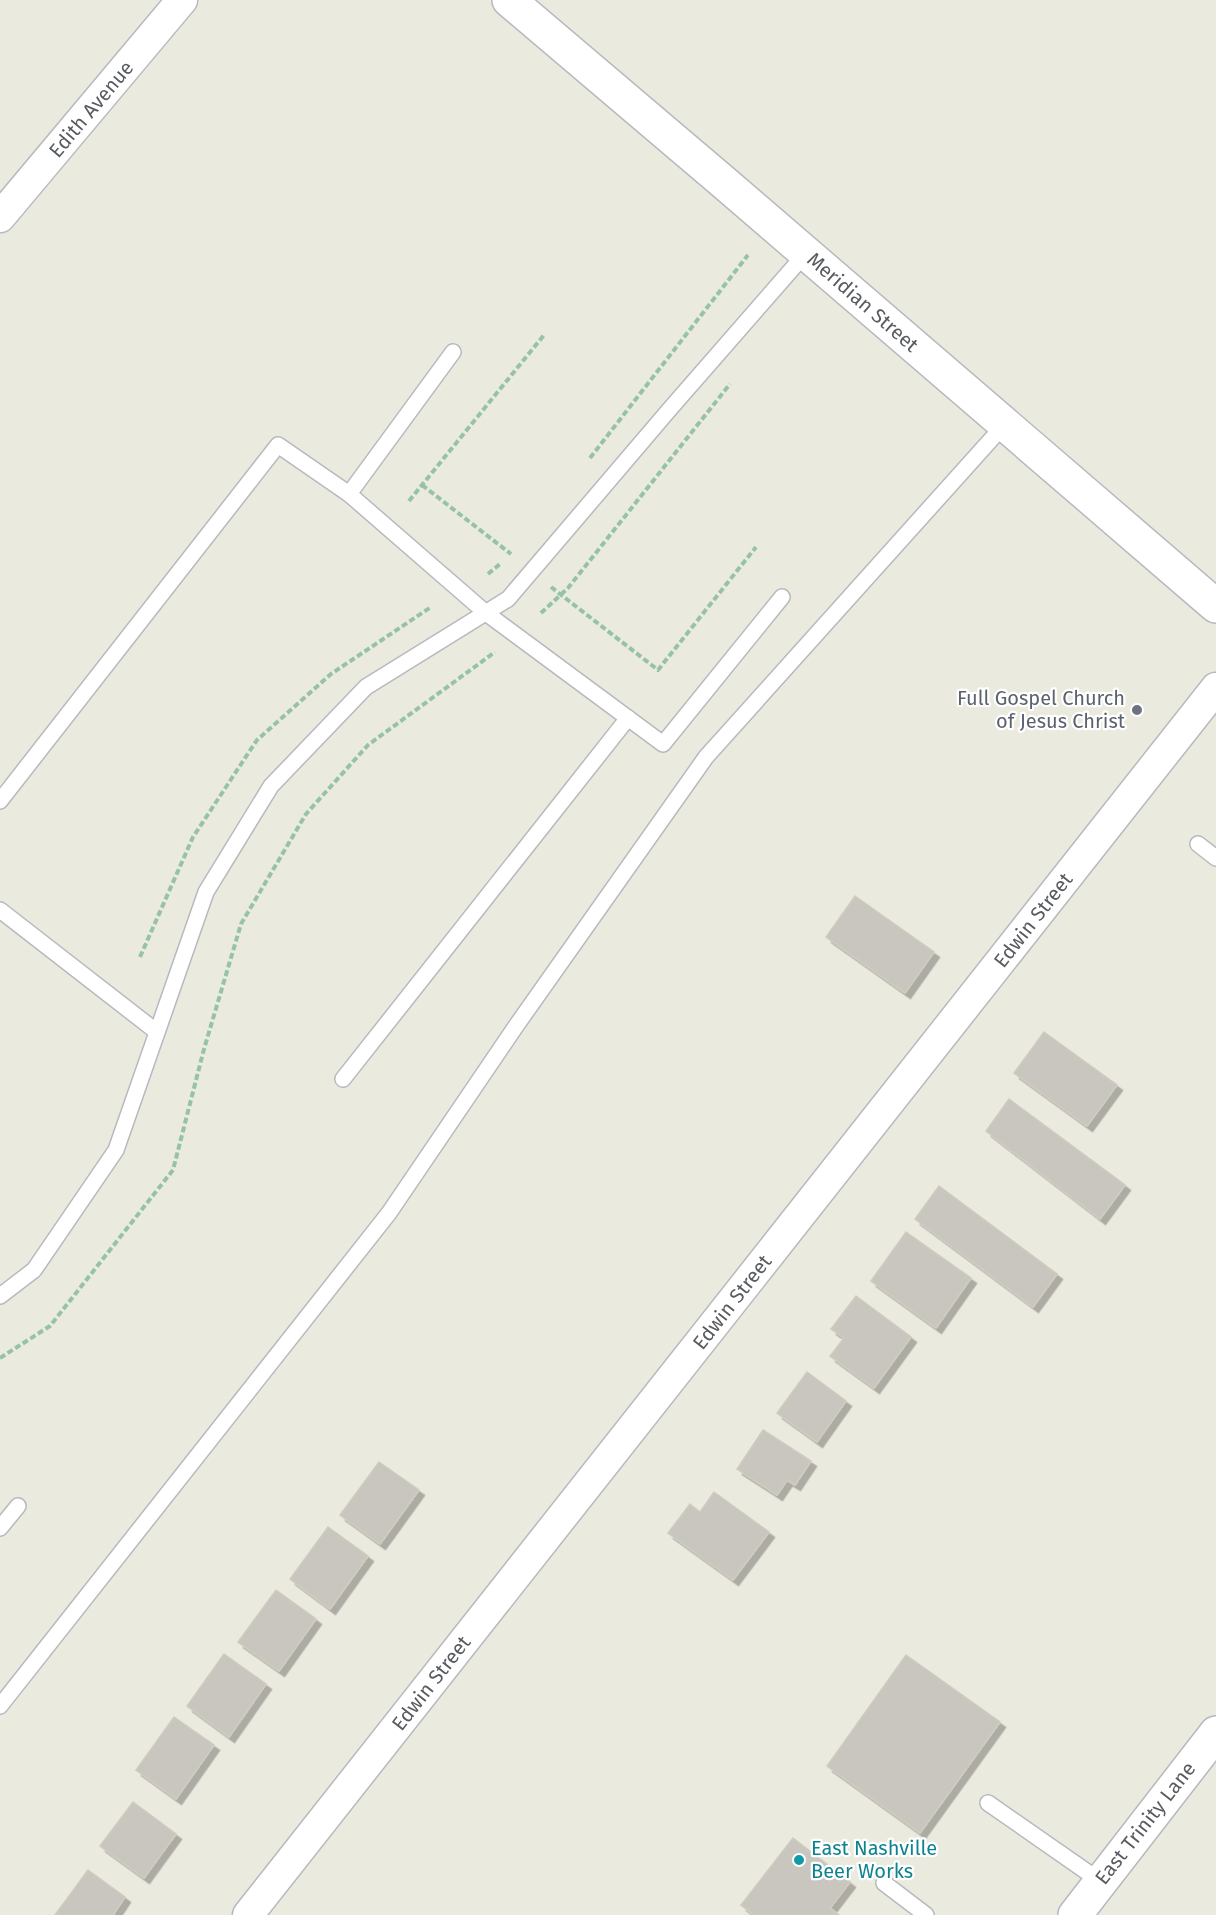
<svg xmlns="http://www.w3.org/2000/svg" width="1216" height="1915" font-family="'Fira Sans',sans-serif">
<defs>
<filter id="shadow"><feDropShadow dx="5.5" dy="5.5" stdDeviation="0" flood-color="#0004"/></filter>
</defs>
<rect width="100%" height="100%" fill="#ebeadf"/>
<g fill="#c8c6bf" stroke="#cfccbe" stroke-width="1.5" filter="url(#shadow)">
<polygon points="855,896 934,952 905,993 826,937"/>
<polygon points="1044,1032 1117,1085 1087,1126 1014,1073"/>
<polygon points="1009,1099 1125,1185 1100,1219 986,1131"/>
<polygon points="939,1186 1057,1274 1033,1307 915,1219"/>
<polygon points="906,1232 971,1278 936,1328 871,1281"/>
<polygon points="856,1296 911,1337 874,1388 830,1356 844,1338 831,1329"/>
<polygon points="807,1372 846,1401 817,1442 777,1413"/>
<polygon points="763,1430 811,1461 795,1485 787,1480 777,1495 737,1469"/>
<polygon points="379,1462 419,1490 380,1544 340,1515"/>
<polygon points="714,1492 769,1532 733,1580 668,1533 690,1504 700,1512"/>
<polygon points="328,1527 368,1556 330,1609 290,1579"/>
<polygon points="276,1590 316,1619 279,1671 238,1642"/>
<polygon points="224,1654 266,1684 229,1737 187,1706"/>
<polygon points="906,1655 1000,1722 920,1833 827,1766"/>
<polygon points="174,1717 214,1745 176,1799 136,1770"/>
<polygon points="133,1802 176,1834 144,1878 100,1846"/>
<polygon points="793,1838 850,1882 830,1908 839,1915 754,1915 741,1905"/>
<polygon points="88,1870 125,1897 113,1915 55,1915"/>
</g>
<g fill="none" stroke-linecap="round" stroke-linejoin="round">
<defs>
<g id="service">
<polyline points="453,352 349,494 486,613 663,744 782,597"/>
<polyline points="0,801 278,445 349,494"/>
<polyline points="1198,844 1216,858"/>
<polyline points="0,910 157,1032"/>
<polyline points="343,1079 628,718"/>
<polyline points="0,1296 34,1270 116,1150 206,892 271,786 366,687 508,599 669,410 806,253"/>
<polyline points="0,1528 18,1506"/>
<polyline points="0,1706 389,1213 516,1026 706,757 1005,424"/>
<polyline points="988,1803 1100,1881"/>
<polyline points="884,1883 926,1915"/>
</g>
<g id="minor">
<polyline points="0,217 182,0"/>
<polyline points="248,1915 1216,688"/>
</g>
<polyline id="tertiary" points="509,0 721,180 1216,606"/>
<polyline id="secondary" points="1075,1915 1216,1733"/>
</defs>
<use href="#service" stroke="#b7b9be" stroke-width="18"/>
<use href="#minor" stroke="#b7b9be" stroke-width="33"/>
<use href="#tertiary" stroke="#b7b9be" stroke-width="36"/>
<use href="#secondary" stroke="#b5b8be" stroke-width="36"/>
<g stroke="#96c3a7" stroke-width="4" stroke-dasharray="6 3" stroke-linecap="butt">
<polyline points="590,458 748,255"/>
<polyline points="422,485 511,554"/>
<polyline points="409,501 544,335"/>
<polyline points="488,574 500,564"/>
<polyline points="551,587 658,670 756,547"/>
<polyline points="541,613 568,588 730,384"/>
<polyline points="140,957 193,837 257,740 331,674 431,607"/>
<polyline points="0,1358 50,1326 173,1170 204,1049 241,924 306,814 368,745 495,652"/>
</g>
<use href="#service" stroke="#fff" stroke-width="15"/>
<use href="#minor" stroke="#fff" stroke-width="30"/>
<use href="#tertiary" stroke="#fff" stroke-width="33"/>
<use href="#secondary" stroke="#fff" stroke-width="33"/>
</g>
<circle fill="#6b7280" stroke="#fff" stroke-width="2" cx="1137" cy="710" r="6"/>
<circle fill="#0f9aa8" stroke="#fff" stroke-width="2" cx="799" cy="1860" r="6"/>
<g text-anchor="middle" dominant-baseline="central" stroke-width="4.5" stroke-linejoin="round" paint-order="stroke">
<g font-size="20" fill="#585b60" stroke="#fff">
<text transform="translate(91 109) rotate(-50)">Edith Avenue</text>
<text transform="translate(863 302) rotate(41)">Meridian Street</text>
<text transform="translate(1033 920) rotate(-52)">Edwin Street</text>
<text transform="translate(732 1302) rotate(-52)">Edwin Street</text>
<text transform="translate(431 1683) rotate(-52)">Edwin Street</text>
<text transform="translate(1145 1823) rotate(-52)">East Trinity Lane</text>
</g>
<g font-size="20" fill="#5b616d" stroke="#fff" text-anchor="end">
<text x="1125" y="698">Full Gospel Church<tspan x="1125" dy="23">of Jesus Christ</tspan></text>
</g>
<g font-size="20" fill="#0d838f" stroke="#fff" text-anchor="start">
<text x="811" y="1848">East Nashville<tspan x="811" dy="23">Beer Works</tspan></text>
</g>
</g>
</svg>
